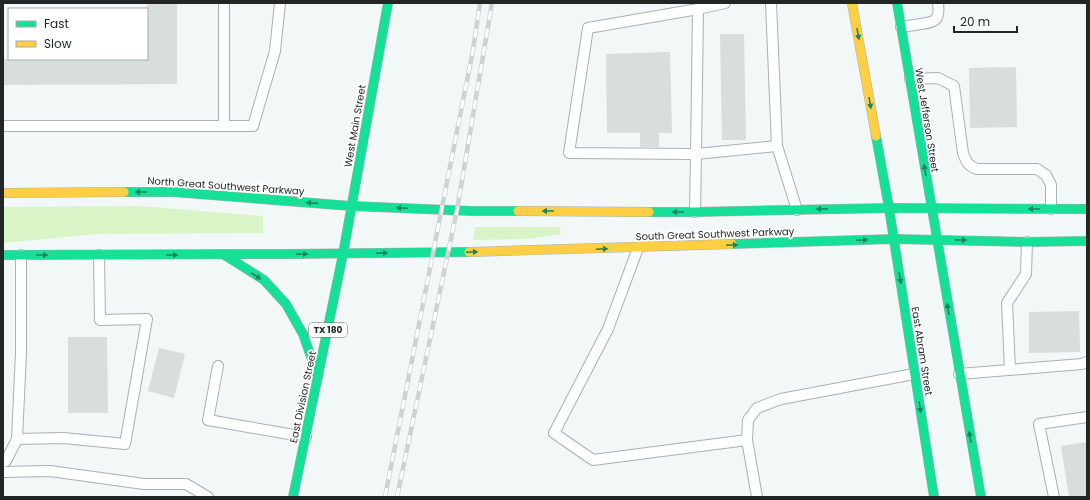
<svg xmlns="http://www.w3.org/2000/svg" width="1090" height="500" font-family="Poppins,sans-serif">
<rect width="100%" height="100%" fill="#f1f8f7"/>
<g fill="#d9f5c7">
<polygon points="140,206 263,216 263,233 96,234 3,243 3,207"/>
<polygon points="475,227 560,227 561,234 527,239 473,240"/>
</g>
<g fill="#d8dddd">
<polygon points="147,3 177,3 177,84 3,85 3,59 147,59"/>
<polygon points="720,34 744,34 746,140 722,140"/>
<polygon points="670,52 672,133 659,133 659,147 640,147 640,133 607,133 606,54"/>
<polygon points="1016,67 1017,127 970,128 969,68"/>
<polygon points="1079,311 1080,352 1029,353 1029,312"/>
<polygon points="68,337 107,337 108,413 68,413"/>
<polygon points="159,348 185,354 174,398 148,391"/>
<polygon points="1087,442 1087,497 1069,497 1061,446"/>
</g>
<g fill="none" stroke-linecap="round" stroke-linejoin="round">
<defs>
<g id="lane">
<polyline points="725,3 698,9 696,154 777,146 797,210"/>
<polyline points="771,3 777,146"/>
<path d="M901 27C908 26 914 25 921 24 936 22 940 20 938 3"/>
<path d="M910 79 938 78 954 86 963 153C966 161 968 166 977 169H1037L1046 175 1051 185V209"/>
<polyline points="3,126 253,126 275,51 280,3"/>
<polyline points="224,126 224,3"/>
<polyline points="695,212 696,154 569,153 588,28 698,9"/>
<polyline points="638,248 608,329 554,433 593,460 747,440 757,497"/>
<polyline points="218,366 208,420 306,437"/>
<polyline points="1010,370 1007,303 1026,274 1027,242"/>
<polyline points="959,374 1082,364 1087,362"/>
<polyline points="17,439 63,438 125,444 147,319 100,320 99,255"/>
<polyline points="747,440 748,420 757,408 781,399 914,374"/>
<polyline points="3,462 6,461 17,439 21,353 21,255"/>
<polyline points="3,472 50,471 144,484 186,484 208,497"/>
<polyline points="1054,497 1039,424 1087,417"/>
</g>
<g id="fast">
<polyline points="897,3 981,497"/>
<polyline points="876,136 889,208 934,497"/>
<polyline points="124,192 173,192 351,206 472,211 518,211"/>
<polyline points="649,212 695,212 889,208 1087,209"/>
<polyline points="732,244 894,239 1027,242 1087,241"/>
<polyline points="223,254 264,280 286,304 303,334 318,377"/>
<polyline points="3,255 289,254 469,252"/>
<polyline points="293,497 343,254 388,3"/>
</g>
<g id="slow">
<polyline points="852,3 876,136"/>
<polyline points="3,193 124,192"/>
<polyline points="518,211 649,212"/>
<polyline points="469,252 732,244"/>
</g>
</defs>
<use href="#lane" stroke="#abb0b0" stroke-width="12"/>
<use href="#fast" stroke="#abb0b0" stroke-width="10"/>
<use href="#slow" stroke="#abb0b0" stroke-width="10"/>
<use href="#lane" stroke="#fdfefe" stroke-width="10"/>
<use href="#fast" stroke="#16e098" stroke-width="9"/>
<use href="#slow" stroke="#ffcf43" stroke-width="9"/>
<defs>
<g id="rail">
<polyline points="385,497 473,50 480,3"/>
<polyline points="397,497 457,210 492,3"/>
</g>
</defs>
<use href="#rail" stroke="#d0d2d2" stroke-width="4.5"/>
<use href="#rail" stroke="#fff" stroke-width="3" stroke-dasharray="9" stroke-linecap="butt"/>
</g>
<defs><path id="oneway-solid" d="M-6-.8H1V-3.2L6.5 0L1 3.2V.8H-6Z"/></defs>
<g fill="#1c845f">
<use href="#oneway-solid" transform="translate(858 34) rotate(80)"/>
<use href="#oneway-solid" transform="translate(870 103) rotate(80)"/>
<use href="#oneway-solid" transform="translate(925 170) rotate(-100)"/>
<use href="#oneway-solid" transform="translate(141 192) rotate(180)"/>
<use href="#oneway-solid" transform="translate(312 203) rotate(-176)"/>
<use href="#oneway-solid" transform="translate(402 208) rotate(-177)"/>
<use href="#oneway-solid" transform="translate(822 209) rotate(179)"/>
<use href="#oneway-solid" transform="translate(1034 209) rotate(-180)"/>
<use href="#oneway-solid" transform="translate(548 211) rotate(-180)"/>
<use href="#oneway-solid" transform="translate(678 212) rotate(-180)"/>
<use href="#oneway-solid" transform="translate(862 240) rotate(-2)"/>
<use href="#oneway-solid" transform="translate(961 240) rotate(1)"/>
<use href="#oneway-solid" transform="translate(732 245) rotate(-2)"/>
<use href="#oneway-solid" transform="translate(602 249) rotate(-2)"/>
<use href="#oneway-solid" transform="translate(472 252) rotate(-2)"/>
<use href="#oneway-solid" transform="translate(382 253) rotate(-1)"/>
<use href="#oneway-solid" transform="translate(302 254)"/>
<use href="#oneway-solid" transform="translate(42 255)"/>
<use href="#oneway-solid" transform="translate(172 255)"/>
<use href="#oneway-solid" transform="translate(256 276) rotate(33)"/>
<use href="#oneway-solid" transform="translate(900 278) rotate(81)"/>
<use href="#oneway-solid" transform="translate(948 309) rotate(-100)"/>
<use href="#oneway-solid" transform="translate(920 407) rotate(81)"/>
<use href="#oneway-solid" transform="translate(970 437) rotate(-100)"/>
</g>
<g text-anchor="middle" dominant-baseline="central" stroke-width="3.5" stroke-linejoin="round" paint-order="stroke">
<rect fill="#fff" stroke="#646867" stroke-width="1" x="309" y="323" width="38" height="14" rx="3"/>
<g font-size="9" font-weight="bold" fill="#222726">
<text x="328" y="330">TX 180</text>
</g>
<g font-size="10" fill="#222726" stroke="#fff">
<text transform="translate(927 120) rotate(81)">West Jefferson Street</text>
<text transform="translate(355 126) rotate(-80)">West Main Street</text>
<text transform="translate(226 186) rotate(4)">North Great Southwest Parkway</text>
<text transform="translate(715 234) rotate(-2)">South Great Southwest Parkway</text>
<text transform="translate(922 351) rotate(81)">East Abram Street</text>
<text transform="translate(303 397) rotate(-78)">East Division Street</text>
</g>
</g>
<rect width="1090" height="500" fill="none" stroke="#222726" stroke-width="8"/>
<rect x="8" y="8" width="140" height="52" fill="#ffffff" stroke="#a7a9a8"/>
<rect x="16" y="21" width="20" height="6" fill="#16e098" stroke="#a7a9a8"/>
<text x="44" y="28" font-size="12" fill="#222726">Fast</text>
<rect x="16" y="41" width="20" height="6" fill="#ffcf43" stroke="#a7a9a8"/>
<text x="44" y="48" font-size="12" fill="#222726">Slow</text>
<path d="M954 26v6h63v-6" fill="none" stroke="#222726" stroke-width="2"/>
<text x="960" y="26" font-size="12" fill="#222726" stroke="#ffffff" stroke-width="3" paint-order="stroke">20 m</text>
</svg>
